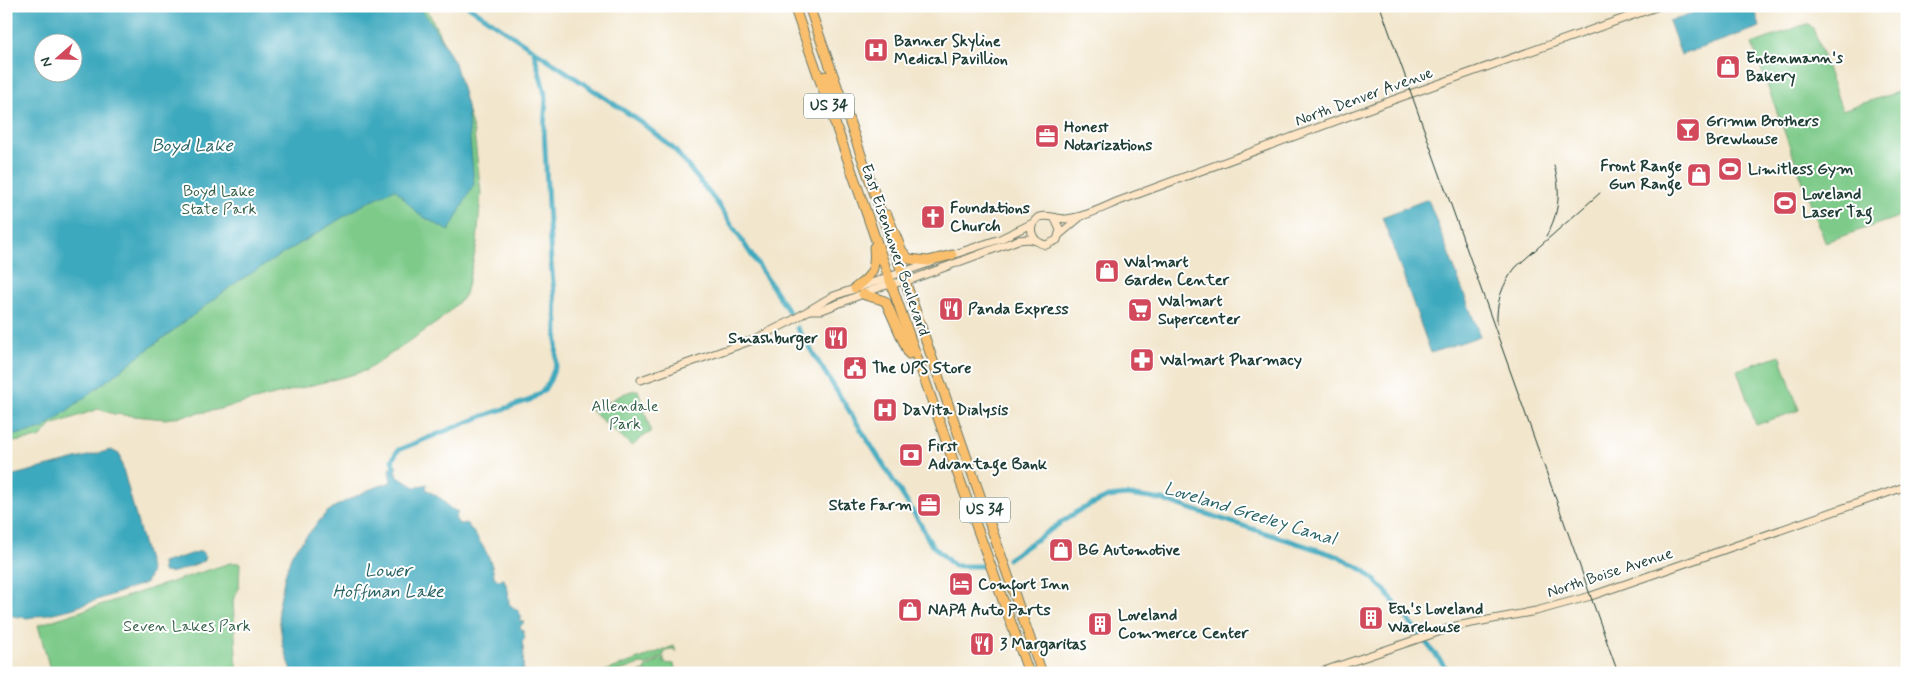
<svg xmlns="http://www.w3.org/2000/svg" width="1913" height="679" font-family="Mynerve,sans-serif">
<rect width="100%" height="100%" fill="#fff"/>
<filter id="ink" filterUnits="userSpaceOnUse"><feTurbulence type="fractalNoise" baseFrequency=".02" numOctaves="2"/><feDisplacementMap in="SourceGraphic" scale="10" xChannelSelector="R" yChannelSelector="G"/><feConvolveMatrix kernelMatrix="1 2 1 2 8 2 1 2 1" color-interpolation-filters="sRGB"/></filter>
<filter id="wash" filterUnits="userSpaceOnUse"><feTurbulence type="fractalNoise" baseFrequency=".0096" numOctaves="4" result="noise"/><feDisplacementMap in="SourceGraphic" scale="20" xChannelSelector="R" yChannelSelector="G"/><feGaussianBlur stdDeviation="1.12" result="paint"/><feColorMatrix in="noise" values="0 0 0 0 0 0 0 0 0 0 0 0 0 0 0 0 0 1.4 0 .05"/><feComposite in="paint" operator="in"/></filter>
<g filter="url(#wash)">
<rect width="100%" height="100%" fill="#f2e6cc"/>
<g fill="#7dca89" stroke="#4e845e" fill-rule="evenodd">
<path d="M6 6H422L430 15 454 63 474 133 481 193 477 243 470 275 465 294 462 299 439 321 367 370 351 375 216 410 165 419 114 414 98 409 52 425 40 438 6 443ZM42 42H72V72H42Z"/>
<polygon points="1806,24 1809,24 1813,28 1842,110 1907,89 1907,214 1825,242 1752,44"/>
<polygon points="1780,355 1799,410 1756,425 1737,370"/>
<path d="M638 390 651 432 644 436 632 446 589 409C596 405 602 405 608 402 619 397 625 391 638 390Z"/>
<polygon points="230,563 240,563 239,586 233,600 237,673 51,673 38,625"/>
<path d="M674 646 676 652 674 649H669L664 653V655L646 666 644 664C636 664 633 667 626 669 618 672 609 673 600 673Z"/>
<polygon points="664,657 664,663 674,664 676,673 638,673 645,671 646,668"/>
</g>
<g fill="#3ea9be" stroke="#2e7379" fill-rule="evenodd">
<path d="M6 6H418L430 21 455 63 467 106 474 184 449 231 418 214 395 189 368 202 237 282 43 429 6 437ZM72 42V72H42V42Z"/>
<polygon points="1712,6 1754,6 1760,27 1681,55 1669,21"/>
<polygon points="1428,199 1480,336 1431,353 1382,217"/>
<polygon points="111,450 119,454 151,572 146,583 71,609 44,615 27,618 6,615 6,477"/>
<path d="M393 463 397 466 395 471 398 477 415 487 427 484 426 489 443 500 449 508 458 512 455 518 459 524 466 523C473 531 488 552 491 563 493 568 493 573 495 578L498 580 504 579 508 590 509 604 518 611 522 617 520 621 524 622 520 627 523 630 525 638 522 642C525 653 523 662 523 673H293L283 646 278 610 285 575 292 553 326 513 334 507 368 490 391 482 389 470Z"/>
<path d="M201 551 206 556 204 561C192 565 175 575 163 572L162 563Z"/>
</g>
<g fill="none" stroke-linecap="round" stroke-linejoin="round">
<g stroke="#3ea9be" stroke-width="5">
<polyline points="468,6 641,122 675,150 718,204 789,312"/>
<polyline points="797,328 920,523 931,544 954,566 986,566"/>
<polyline points="393,463 392,460 398,450 483,416 530,400 544,390 550,380 556,364 557,323 551,262 544,129 546,98 534,52"/>
<polyline points="1008,559 1078,511 1108,497 1128,495 1163,500 1340,557 1365,571 1383,588 1450,673"/>
</g>
</g>
</g>
<g filter="url(#ink)">
<g fill="none" stroke-linecap="round" stroke-linejoin="round">
<defs>
<g id="secondary">
<path d="M1055 219 1060 230 1057 240 1046 245C1031 242 1026 226 1039 217 1048 214 1056 219 1066 219 1085 217 1102 208 1119 201L1390 101 1659 6"/>
<polyline points="1060,234 1080,217"/>
<polyline points="949,256 1000,239 1033,223"/>
<polyline points="811,310 822,310 883,286 913,279 1018,240 1029,239 1036,241"/>
<polyline points="641,380 753,340 791,321 831,297 932,262"/>
<polyline points="1318,673 1456,626 1536,611 1591,596 1907,486"/>
</g>
<g id="highway">
<polyline points="794,6 956,469 1029,673"/>
<polyline points="809,6 1042,673"/>
<polyline points="825,76 839,107"/>
<polyline points="887,215 902,251 909,259 928,261 952,255"/>
<path d="M855 288C873 276 876 268 874 247"/>
<path d="M863 294C871 298 879 297 886 302L909 354"/>
</g>
</defs>
<use href="#secondary" stroke="#697869" stroke-width="9"/>
<use href="#highway" stroke="#697869" stroke-width="11"/>
<use href="#secondary" stroke="#fde5c5" stroke-width="7"/>
<use href="#highway" stroke="#f9bf6d" stroke-width="9"/>
<g stroke="#1f3d34" stroke-width="1">
<polyline points="1380,6 1618,673"/>
<path d="M1546 236C1560 213 1561 190 1554 165"/>
<path d="M1497 324C1496 302 1502 284 1516 267L1600 193"/>
</g>
</g>
</g>
<defs>
<symbol id="hospital-square" viewBox="-11 -11 22 22"><rect x="-9" y="-9" width="18" height="18" rx="4" fill="#d1495b" stroke="#fff"/><path d="M-5-5h3v3.5h4V-5h3V5h-3V1.5h-4V5h-3Z" fill="#fff"/></symbol>
<symbol id="shop-square" viewBox="-11 -11 22 22"><rect x="-9" y="-9" width="18" height="18" rx="4" fill="#d1495b" stroke="#fff"/><path d="M-5-2.5h2.3a2.7 3.5 0 0 1 5.4 0H5L5.5 6h-11ZM-1.5-2.5h3a1.5 2.3 0 0 0-3 0Z" fill="#fff"/></symbol>
<symbol id="bar-square" viewBox="-11 -11 22 22"><rect x="-9" y="-9" width="18" height="18" rx="4" fill="#d1495b" stroke="#fff"/><path d="M-6-5H6L.8 .8V4.5H3.5V6h-7V4.5H-.8V.8Z" fill="#fff"/></symbol>
<symbol id="office-square" viewBox="-11 -11 22 22"><rect x="-9" y="-9" width="18" height="18" rx="4" fill="#d1495b" stroke="#fff"/><path d="M-6-3h4V-5.5h4V-3h4V5H-6ZM-1-4.5V-3h2v-1.5ZM-6 0V1H6V0Z" fill="#fff"/></symbol>
<symbol id="stadium-square" viewBox="-11 -11 22 22"><rect x="-9" y="-9" width="18" height="18" rx="4" fill="#d1495b" stroke="#fff"/><path d="M0-5a6.5 5 0 1 0 0 10a6.5 5 0 1 0 0-10ZM-3.5-1.8h7v3.6h-7Z" fill="#fff"/></symbol>
<symbol id="church-square" viewBox="-11 -11 22 22"><rect x="-9" y="-9" width="18" height="18" rx="4" fill="#d1495b" stroke="#fff"/><path d="M-1.2-6h2.4v3.5h3.3v2.4h-3.3V6h-2.4V-.1h-3.3v-2.4h3.3Z" fill="#fff"/></symbol>
<symbol id="restaurant-square" viewBox="-11 -11 22 22"><rect x="-9" y="-9" width="18" height="18" rx="4" fill="#d1495b" stroke="#fff"/><path d="M-5-6h1v4h1v-4h1v4h1v-4h1v5L-1.5 .5V6h-2V.5L-5-1ZM5-6V6H3V1.5H1.5Q1.5-4 5-6Z" fill="#fff"/></symbol>
<symbol id="supermarket-square" viewBox="-11 -11 22 22"><rect x="-9" y="-9" width="18" height="18" rx="4" fill="#d1495b" stroke="#fff"/><path d="M-6-5.5h2.5l.6 2H6L4.5 2H-2.5L-4.4-4H-6ZM-1.5 3.2a1.3 1.3 0 1 0 .1 0ZM3 3.2a1.3 1.3 0 1 0 .1 0Z" fill="#fff"/></symbol>
<symbol id="pharmacy-square" viewBox="-11 -11 22 22"><rect x="-9" y="-9" width="18" height="18" rx="4" fill="#d1495b" stroke="#fff"/><path d="M-2-6h4v4h4v4h-4v4h-4v-4h-4v-4h4Z" fill="#fff"/></symbol>
<symbol id="civic-square" viewBox="-11 -11 22 22"><rect x="-9" y="-9" width="18" height="18" rx="4" fill="#d1495b" stroke="#fff"/><path d="M-.6-6.5H3V-4.5H.6V-3L4-1V1h2V6H-6V1h2V-1L-.6-3ZM-1.2 2.5V6h2.4V2.5Z" fill="#fff"/></symbol>
<symbol id="bank-square" viewBox="-11 -11 22 22"><rect x="-9" y="-9" width="18" height="18" rx="4" fill="#d1495b" stroke="#fff"/><path d="M-6-4H6V4H-6ZM0-2.3a2.3 2.3 0 1 0 0 4.6a2.3 2.3 0 1 0 0-4.6Z" fill="#fff"/></symbol>
<symbol id="hotel-square" viewBox="-11 -11 22 22"><rect x="-9" y="-9" width="18" height="18" rx="4" fill="#d1495b" stroke="#fff"/><path d="M-6-4.5h1.5V1H6V5H4.5V3h-9V5H-6ZM-4 0a1.8 1.8 0 1 1 3.6 0ZM.5 0V-2.5h3Q6-2.5 6 0Z" fill="#fff"/></symbol>
<symbol id="building-square" viewBox="-11 -11 22 22"><rect x="-9" y="-9" width="18" height="18" rx="4" fill="#d1495b" stroke="#fff"/><path d="M-4-6H4V6H1V3H-1V6H-4ZM-2.5-4.3h1.7v1.8h-1.7ZM.8-4.3h1.7v1.8H.8ZM-2.5-1h1.7V.8h-1.7ZM.8-1h1.7V.8H.8Z" fill="#fff"/></symbol>
</defs>
<g fill-rule="evenodd">
<use href="#hospital-square" x="862" y="36" width="28" height="28"/>
<use href="#shop-square" x="1714" y="53" width="28" height="28"/>
<use href="#bar-square" x="1674" y="116" width="28" height="28"/>
<use href="#office-square" x="1033" y="122" width="28" height="28"/>
<use href="#stadium-square" x="1716" y="155" width="28" height="28"/>
<use href="#shop-square" x="1685" y="161" width="28" height="28"/>
<use href="#stadium-square" x="1771" y="189" width="28" height="28"/>
<use href="#church-square" x="919" y="203" width="28" height="28"/>
<use href="#shop-square" x="1093" y="257" width="28" height="28"/>
<use href="#restaurant-square" x="937" y="295" width="28" height="28"/>
<use href="#supermarket-square" x="1126" y="296" width="28" height="28"/>
<use href="#restaurant-square" x="822" y="324" width="28" height="28"/>
<use href="#pharmacy-square" x="1128" y="346" width="28" height="28"/>
<use href="#civic-square" x="841" y="354" width="28" height="28"/>
<use href="#hospital-square" x="871" y="396" width="28" height="28"/>
<use href="#bank-square" x="897" y="441" width="28" height="28"/>
<use href="#office-square" x="915" y="491" width="28" height="28"/>
<use href="#shop-square" x="1047" y="536" width="28" height="28"/>
<use href="#hotel-square" x="947" y="570" width="28" height="28"/>
<use href="#shop-square" x="896" y="596" width="28" height="28"/>
<use href="#building-square" x="1357" y="604" width="28" height="28"/>
<use href="#building-square" x="1086" y="610" width="28" height="28"/>
<use href="#restaurant-square" x="968" y="630" width="28" height="28"/>
</g>
<g text-anchor="middle" dominant-baseline="central" stroke-width="4" stroke-linejoin="round" paint-order="stroke">
<g fill="#fff" stroke="#627771" stroke-width="1">
<rect x="804" y="93.5" width="50" height="25" rx="4"/>
<rect x="960" y="497.5" width="50" height="25" rx="4"/>
</g>
<g font-size="15" font-weight="bold" fill="#1f3d34">
<text x="829" y="106">US 34</text>
<text x="985" y="510">US 34</text>
</g>
<g font-size="16" font-weight="bold" fill="#1f3d34" stroke="#fff" text-anchor="start">
<text x="894" y="41">Banner Skyline<tspan x="894" dy="18">Medical Pavillion</tspan></text>
<text x="1746" y="58">Entenmann's<tspan x="1746" dy="18">Bakery</tspan></text>
<text x="1706" y="121">Grimm Brothers<tspan x="1706" dy="18">Brewhouse</tspan></text>
<text x="1064" y="127">Honest<tspan x="1064" dy="18">Notarizations</tspan></text>
<text x="1682" y="166" text-anchor="end">Front Range<tspan x="1682" dy="18">Gun Range</tspan></text>
<text x="1748" y="169">Limitless Gym</text>
<text x="1802" y="194">Loveland<tspan x="1802" dy="18">Laser Tag</tspan></text>
<text x="950" y="208">Foundations<tspan x="950" dy="18">Church</tspan></text>
<text x="1124" y="262">Walmart<tspan x="1124" dy="18">Garden Center</tspan></text>
<text x="1158" y="301">Walmart<tspan x="1158" dy="18">Supercenter</tspan></text>
<text x="968" y="309">Panda Express</text>
<text x="818" y="338" text-anchor="end">Smashburger</text>
<text x="1160" y="360">Walmart Pharmacy</text>
<text x="872" y="368">The UPS Store</text>
<text x="902" y="410">DaVita Dialysis</text>
<text x="928" y="446">First<tspan x="928" dy="18">Advantage Bank</tspan></text>
<text x="912" y="505" text-anchor="end">State Farm</text>
<text x="1078" y="550">BG Automotive</text>
<text x="978" y="584">Comfort Inn</text>
<text x="1388" y="609">Esh's Loveland<tspan x="1388" dy="18">Warehouse</tspan></text>
<text x="928" y="610">NAPA Auto Parts</text>
<text x="1118" y="615">Loveland<tspan x="1118" dy="18">Commerce Center</tspan></text>
<text x="1000" y="644">3 Margaritas</text>
</g>
<g font-size="16" fill="#1f3d34" stroke="#fff">
<text transform="translate(1364 97) rotate(-20)">North Denver Avenue</text>
<text transform="translate(895 250) rotate(71)">East Eisenhower Boulevard</text>
<text transform="translate(1610 573) rotate(-18)">North Boise Avenue</text>
</g>
<g font-size="16" fill="#366049" stroke="#fff">
<text x="219" y="191">Boyd Lake<tspan x="219" dy="18">State Park</tspan></text>
<text x="625" y="406">Allendale<tspan x="625" dy="18">Park</tspan></text>
<text x="187" y="626">Seven Lakes Park</text>
</g>
<g font-size="18" font-style="italic" fill="#2a6364" stroke="#fff">
<text x="192" y="146">Boyd Lake</text>
<text transform="translate(1250 514) rotate(17)">Loveland Greeley Canal</text>
<text x="388" y="571">Lower<tspan x="388" dy="21">Hoffman Lake</tspan></text>
</g>
</g>
<rect width="1913" height="679" fill="none" stroke="#fff" stroke-width="25"/>
<g transform="translate(58 58) rotate(250)"><circle r="24" fill="#ffffff" stroke="#a5b1ae"/>
<path d="M0-4L9 19L0 12L-9 19Z" fill="#d1495b"/>
<text y="-8" font-size="14" font-weight="bold" text-anchor="middle" fill="#1f3d34">N</text>
</g>
</svg>
